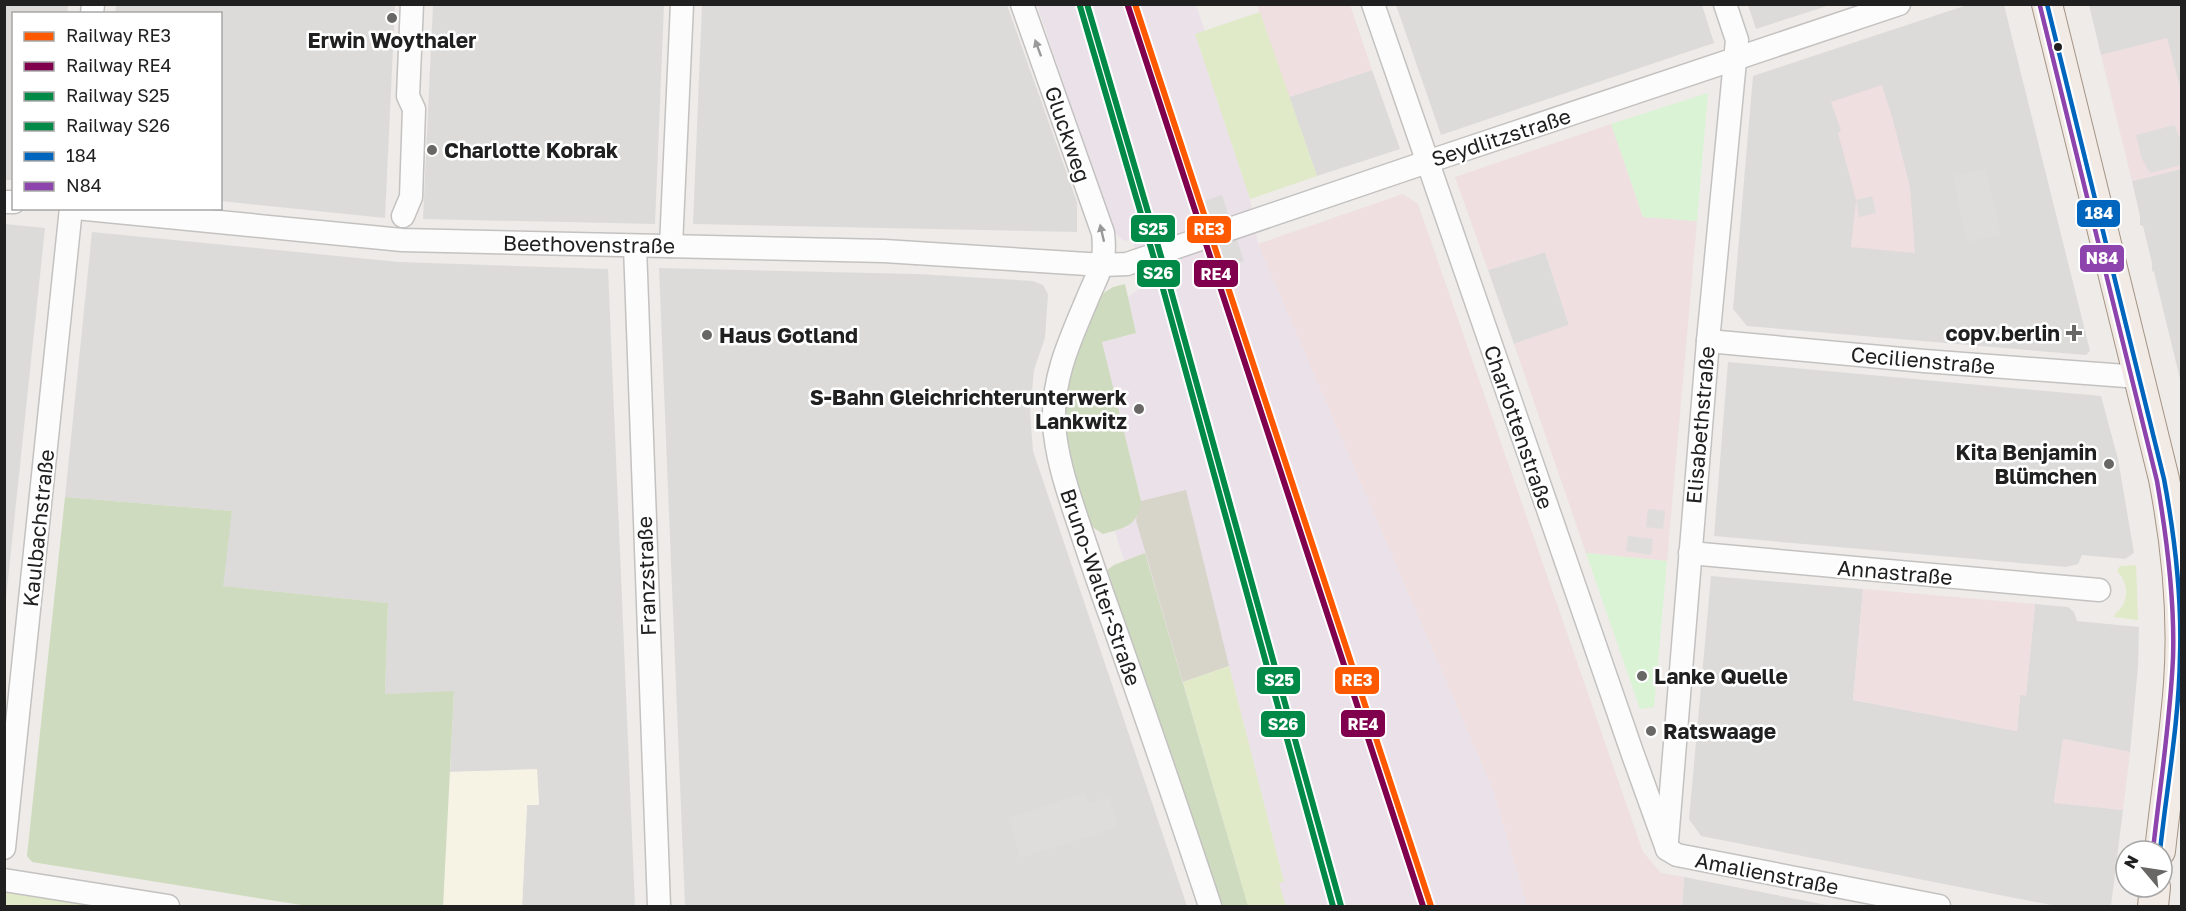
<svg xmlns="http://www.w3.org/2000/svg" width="2186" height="911" font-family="'Golos Text',sans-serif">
<rect width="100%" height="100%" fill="#eeebe8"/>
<g fill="#dddbda">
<polygon points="4,5 68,5 67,13 14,14 13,180 5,180"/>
<polygon points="116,5 395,5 385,218 221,201 220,14 115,13"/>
<polygon points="433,5 664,5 655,224 423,219"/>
<polygon points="702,5 1007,5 1077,202 1077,232 693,224"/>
<polygon points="1396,5 1702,5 1714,43 1441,135"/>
<polygon points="1748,5 1748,4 1830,5 1756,29"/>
<polygon points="1967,5 2004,5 2090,351 2086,355 1747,326 1733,309 1753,76"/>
<polygon points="2089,5 2181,5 2181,91 2167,39 2101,55"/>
<polygon points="1372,70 1400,149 1317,176 1289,97"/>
<polygon points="2181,169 2181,383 2154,272 2152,271 2152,263 2143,226 2140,225 2140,216 2132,181"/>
<polygon points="5,224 45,228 5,608 4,224"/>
<polygon points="92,232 399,262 608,269 635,906 522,906 527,805 539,805 537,770 450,772 454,692 385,694 388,603 222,586 232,511 65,497"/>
<polygon points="1545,252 1569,325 1514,344 1488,270"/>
<polygon points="659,268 917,274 1033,281 1043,285 1048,294 1045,338 1034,370 1030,412 1033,451 1187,906 685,906"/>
<polygon points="1728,362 2101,396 2118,459 2134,553 2125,559 2082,555 2078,564 2066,567 1714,536"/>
<polygon points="1711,576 1863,589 1853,700 2017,731 2020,695 2026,695 2035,604 2068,607 2074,612 2077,621 2139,627 2138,667 2130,752 2063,739 2054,802 2123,810 2111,906 2056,906 1701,836 1689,819"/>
<polygon points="1684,877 1832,906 1682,906"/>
</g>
<g fill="#efdfe0">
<polygon points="1257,5 1350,5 1372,70 1289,97"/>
<polygon points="2167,38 2181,91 2181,169 2132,181 2101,55"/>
<polygon points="1882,85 1893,120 1910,187 1915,253 1851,247 1856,200 1838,133 1841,131 1831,102"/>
<polygon points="1611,124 1643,217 1697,221 1667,561 1586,553 1514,344 1569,325 1545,252 1488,270 1455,177"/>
<polygon points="1403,194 1418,204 1643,852 1661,873 1684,877 1682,906 1527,906 1493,790 1258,244"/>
<polygon points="1863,589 2035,604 2026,696 2020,695 2017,731 1853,700"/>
<polygon points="2063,739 2130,752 2123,810 2054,803"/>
</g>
<polygon fill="#ebe1e9" points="1037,5 1196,5 1205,31 1195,34 1250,199 1258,244 1493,790 1527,906 1286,906 1279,883 1284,881 1229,666 1183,682 1145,554 1124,561 1115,531 1127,527 1141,501 1102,342 1136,333 1128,297 1143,286 1132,239 1125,241 1114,233"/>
<polygon fill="#f7f3e4" points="537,769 539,805 527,805 522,906 443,906 450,772"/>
<polygon fill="#d7d4ca" points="1186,490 1229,666 1183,682 1136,520 1141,501"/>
<g fill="#e0eac8">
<polygon points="1260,12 1317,176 1250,199 1195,34"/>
<path d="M2136 565 2138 620 2114 617C2116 611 2120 610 2123 605 2129 593 2126 580 2117 571L2120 566Z"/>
<polygon points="1229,666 1284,882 1279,883 1286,906 1248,906 1183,682"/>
<polygon points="5,889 115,906 5,906"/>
</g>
<g fill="#cedbbe">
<path d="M1125 284 1136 333 1102 342 1141 501C1138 526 1125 528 1103 534L1091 526 1071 471 1062 426 1064 378 1099 296 1113 287Z"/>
<polygon points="65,497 232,511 223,586 388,603 385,694 454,691 443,906 308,906 32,862 27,856"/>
<polygon points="1145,553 1248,906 1220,906 1211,874 1107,570 1114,565"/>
</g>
<g fill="#daf3d5">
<polygon points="1708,93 1697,221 1643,217 1611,124"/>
<polygon points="1586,553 1667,561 1654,707 1640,709"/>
</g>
<g fill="#dedddc">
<polygon points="2175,125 2179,137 2181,136 2181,165 2150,173 2142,159 2136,135"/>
<polygon points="1986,169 2001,235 1967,242 1953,176"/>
<polygon points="1872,196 1876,213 1859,217 1856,200"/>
<polygon points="1648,509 1665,511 1663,529 1646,527"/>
<polygon points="1628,536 1653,539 1651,555 1626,551"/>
<polygon points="1085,793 1089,803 1109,797 1118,827 1021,858 1008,818"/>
</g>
<polygon fill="#dddcdb" points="1222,195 1244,261 1214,271 1193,205"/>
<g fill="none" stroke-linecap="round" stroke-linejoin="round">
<defs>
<g id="minor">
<path d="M1022 4 1103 233C1107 265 1097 274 1086 302 1069 342 1052 379 1054 423 1056 455 1066 486 1076 516 1088 552 1100 588 1113 623 1146 717 1179 812 1210 906"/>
<polyline points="1373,4 1632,752 1667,849"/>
<polyline points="92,14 93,4"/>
<polyline points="4,202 14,202"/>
<polyline points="76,208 402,240 884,251 1103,265 1127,264 1427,162 1899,4"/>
<polyline points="403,216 411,197 414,109 408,96 412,4"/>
<polyline points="635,246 659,906"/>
<polyline points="671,246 682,4"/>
<polyline points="1708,341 1924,361 2139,377"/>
<polyline points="1690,553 2099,590"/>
<polyline points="1667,841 1708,341 1737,40 1725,4"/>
<polyline points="4,848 71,208"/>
<polyline points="1667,849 1677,855 1939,906"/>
<polyline points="4,880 168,906"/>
</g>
<g id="major">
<path d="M2047 4 2164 479C2177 546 2184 614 2179 683 2175 739 2166 795 2160 851"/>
<polyline points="2153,906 2155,887"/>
</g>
</defs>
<use href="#minor" stroke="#c4c2c1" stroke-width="25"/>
<use href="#major" stroke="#a49484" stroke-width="32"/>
<use href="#minor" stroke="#fcfcfc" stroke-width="22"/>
<use href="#major" stroke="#f1eae5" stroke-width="30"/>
<defs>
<path id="bus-1" d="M2047 4 2164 479C2175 538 2182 596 2180 656 2179 721 2167 786 2160 851"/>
<path id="bus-2" d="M2040 6 2157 481C2167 539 2175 599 2173 658 2170 723 2160 786 2153 850"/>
</defs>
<use href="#bus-1" stroke="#fff" stroke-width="9"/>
<use href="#bus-2" stroke="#fff" stroke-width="9"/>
<use href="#bus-1" stroke="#0065bd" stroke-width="4.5"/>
<use href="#bus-2" stroke="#8e44ad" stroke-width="4.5"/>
<defs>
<polyline id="rail-1" points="1135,4 1431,906"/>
<polyline id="rail-2" points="1128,6 1423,906"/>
<polyline id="rail-3" points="1087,4 1170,287 1341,906"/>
<polyline id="rail-4" points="1080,6 1163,289 1333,906"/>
</defs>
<use href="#rail-1" stroke="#fff" stroke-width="10"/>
<use href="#rail-2" stroke="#fff" stroke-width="10"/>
<use href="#rail-3" stroke="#fff" stroke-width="10"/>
<use href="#rail-4" stroke="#fff" stroke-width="10"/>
<use href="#rail-1" stroke="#ff5900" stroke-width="6"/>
<use href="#rail-2" stroke="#80004d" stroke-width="6"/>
<use href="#rail-3" stroke="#018a47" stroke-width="6"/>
<use href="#rail-4" stroke="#018a47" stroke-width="6"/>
</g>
<defs><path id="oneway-solid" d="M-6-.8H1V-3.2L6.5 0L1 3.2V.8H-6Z" transform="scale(1.5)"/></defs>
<g fill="#999">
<use href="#oneway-solid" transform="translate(1038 48) rotate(-110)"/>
<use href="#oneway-solid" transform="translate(1102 233) rotate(-103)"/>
</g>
<g fill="#686766" stroke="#fff" stroke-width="2">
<circle cx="392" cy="18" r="6"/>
<circle cx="432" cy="150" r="6"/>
<path d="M2071 324h6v6h6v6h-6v6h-6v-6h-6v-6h6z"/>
<circle cx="707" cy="335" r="6"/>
<circle cx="1139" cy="409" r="6"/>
<circle cx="2109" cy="464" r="6"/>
<circle cx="1642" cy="676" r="6"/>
<circle cx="1651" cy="731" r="6"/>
</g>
<circle fill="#202020" stroke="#fff" stroke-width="2" cx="2058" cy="47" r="5"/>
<g text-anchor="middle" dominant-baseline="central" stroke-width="5" stroke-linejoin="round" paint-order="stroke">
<g font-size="21" font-weight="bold" fill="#202020" stroke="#fff" text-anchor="start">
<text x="392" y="40" text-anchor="middle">Erwin Woythaler</text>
<text x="444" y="150">Charlotte Kobrak</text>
<text x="2060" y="333" text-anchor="end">copv.berlin</text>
<text x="719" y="335">Haus Gotland</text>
<text x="1127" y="397" text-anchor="end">S-Bahn Gleichrichterunterwerk<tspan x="1127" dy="24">Lankwitz</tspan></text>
<text x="2097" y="452" text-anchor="end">Kita Benjamin<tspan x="2097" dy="24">Blümchen</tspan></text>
<text x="1654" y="676">Lanke Quelle</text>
<text x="1663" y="731">Ratswaage</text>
</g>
<g font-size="21" fill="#202020" stroke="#fff">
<text transform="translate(1068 134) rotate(71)">Gluckweg</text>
<text transform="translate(1501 137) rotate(-18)">Seydlitzstraße</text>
<text transform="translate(589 244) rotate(1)">Beethovenstraße</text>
<text transform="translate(1923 360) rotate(5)">Cecilienstraße</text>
<text transform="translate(1700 425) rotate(-85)">Elisabethstraße</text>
<text transform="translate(1519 427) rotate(71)">Charlottenstraße</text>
<text transform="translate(38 528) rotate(-84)">Kaulbachstraße</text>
<text transform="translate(1895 572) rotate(5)">Annastraße</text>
<text transform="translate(646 576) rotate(-92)">Franzstraße</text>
<text transform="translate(1101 587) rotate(71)">Bruno-Walter-Straße</text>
<text transform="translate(1767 873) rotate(11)">Amalienstraße</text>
</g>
</g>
<g stroke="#fff" stroke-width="2">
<rect x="2076" y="199" width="45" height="29" rx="6" fill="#0065bd"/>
<rect x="1130" y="214" width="46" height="29" rx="6" fill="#018a47"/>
<rect x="1186" y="215" width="46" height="29" rx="6" fill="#ff5900"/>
<rect x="2079" y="244" width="46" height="29" rx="6" fill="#8e44ad"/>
<rect x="1136" y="259" width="45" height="29" rx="6" fill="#018a47"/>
<rect x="1193" y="259" width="46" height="29" rx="6" fill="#80004d"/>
<rect x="1256" y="666" width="45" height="29" rx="6" fill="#018a47"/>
<rect x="1334" y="666" width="46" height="29" rx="6" fill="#ff5900"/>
<rect x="1340" y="709" width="46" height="29" rx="6" fill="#80004d"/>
<rect x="1260" y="710" width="46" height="28" rx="6" fill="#018a47"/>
</g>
<g font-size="16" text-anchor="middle" font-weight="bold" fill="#fff">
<text x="2099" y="219">184</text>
<text x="1153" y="235">S25</text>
<text x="1209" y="235">RE3</text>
<text x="2102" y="264">N84</text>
<text x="1158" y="279">S26</text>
<text x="1216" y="280">RE4</text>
<text x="1279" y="686">S25</text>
<text x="1357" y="686">RE3</text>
<text x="1363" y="730">RE4</text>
<text x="1283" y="730">S26</text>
</g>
<rect width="2186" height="911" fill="none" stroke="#202020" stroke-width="12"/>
<rect x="12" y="12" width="210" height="198" fill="#ffffff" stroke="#a6a6a6" stroke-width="1.5"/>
<rect x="24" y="32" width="30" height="9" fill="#ff5900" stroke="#a6a6a6" stroke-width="1.5"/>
<text x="66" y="42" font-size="18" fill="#202020">Railway RE3</text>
<rect x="24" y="62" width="30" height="9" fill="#80004d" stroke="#a6a6a6" stroke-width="1.5"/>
<text x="66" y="72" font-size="18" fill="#202020">Railway RE4</text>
<rect x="24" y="92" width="30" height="9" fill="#018a47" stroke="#a6a6a6" stroke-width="1.5"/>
<text x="66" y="102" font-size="18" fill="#202020">Railway S25</text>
<rect x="24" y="122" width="30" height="9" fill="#018a47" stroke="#a6a6a6" stroke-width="1.5"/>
<text x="66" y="132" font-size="18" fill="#202020">Railway S26</text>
<rect x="24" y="152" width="30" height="9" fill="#0065bd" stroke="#a6a6a6" stroke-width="1.5"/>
<text x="66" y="162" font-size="18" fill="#202020">184</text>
<rect x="24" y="182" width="30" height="9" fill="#8e44ad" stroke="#a6a6a6" stroke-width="1.5"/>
<text x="66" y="192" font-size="18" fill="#202020">N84</text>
<g transform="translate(2144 869) rotate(299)"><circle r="28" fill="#ffffff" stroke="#a6a6a6" stroke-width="1.5"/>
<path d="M0-4.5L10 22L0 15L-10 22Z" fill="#686766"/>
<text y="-9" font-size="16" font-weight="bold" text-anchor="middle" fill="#202020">N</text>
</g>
</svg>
